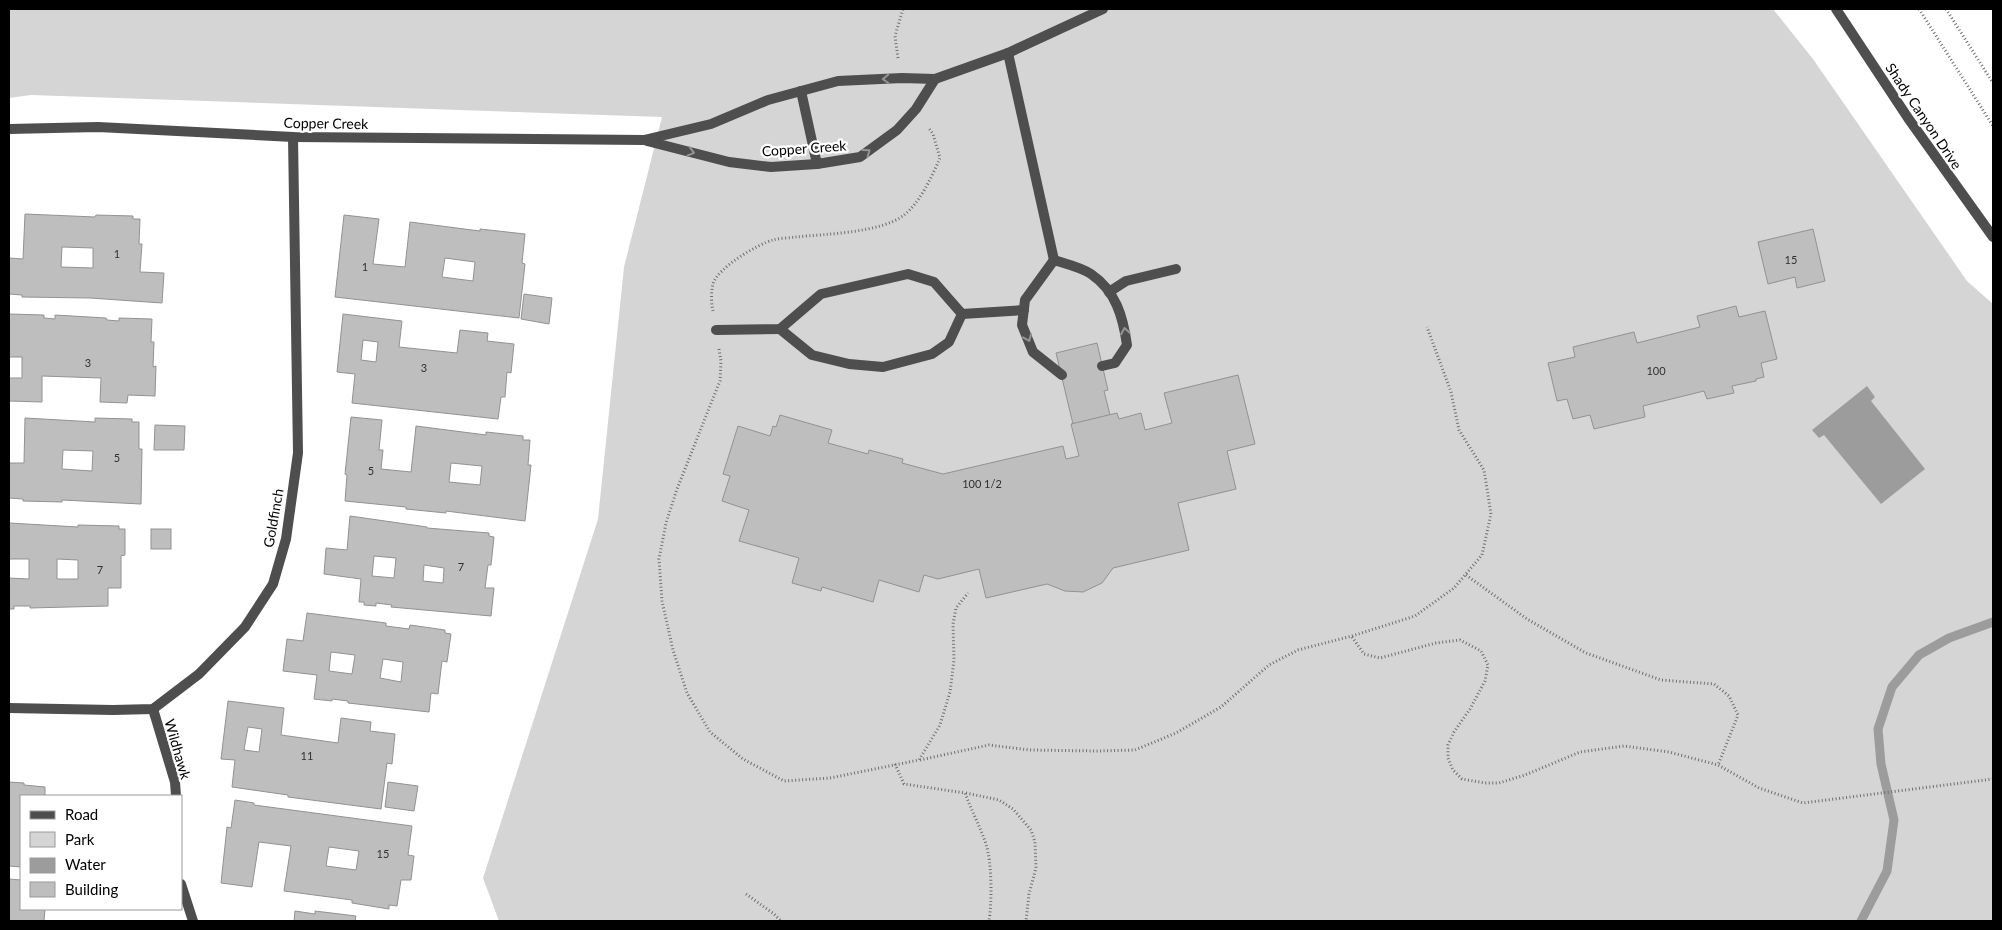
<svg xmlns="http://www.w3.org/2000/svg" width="2002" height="930" font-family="Lato,sans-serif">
<rect width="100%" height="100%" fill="#fff"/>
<polygon fill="#d5d5d5" points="9,9 1773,9 1813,59 1967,281 1993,304 1993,921 499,921 483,878 598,519 624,267 662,117 31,95 9,98"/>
<polygon fill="#9c9c9c" points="1867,386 1875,397 1871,401 1925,469 1881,504 1824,435 1819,438 1812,430"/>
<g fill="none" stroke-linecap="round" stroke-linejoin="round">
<polyline stroke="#9c9c9c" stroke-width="9" points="1861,921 1887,871 1894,820 1881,764 1878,729 1892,687 1919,655 1949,638 1993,622"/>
</g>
<g fill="#bebebe" stroke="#929292" fill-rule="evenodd">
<path d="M25 214 95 217 96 215 133 216V219H140L139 244H142L140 272 164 273 162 303 90 298 22 297V295L9 294V258L23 259ZM62 247 93 248V268L61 267Z"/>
<path d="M344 215 379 219 373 264 405 267 410 222 480 231V229L525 234 522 263 525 264 519 318 335 297ZM445 258 475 262 473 281 442 277Z"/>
<polygon points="1813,229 1825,281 1797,288 1795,277 1768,284 1758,242"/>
<polygon points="524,294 552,298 549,324 521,319"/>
<polygon points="1736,306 1739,317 1765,311 1777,359 1761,363 1764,377 1756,379 1756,381 1732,386 1734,393 1707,399 1704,391 1643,406 1645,417 1594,429 1590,415 1573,419 1567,399 1557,401 1548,363 1575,357 1573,347 1634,332 1637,343 1700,327 1697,316"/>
<polygon points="9,314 44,315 44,318 55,319 55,315 106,318 107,320 119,321 119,318 152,319 151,342 154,342 153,367 156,366 155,396 128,395 127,403 100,402 101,378 42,376 42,402 9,401 9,378 22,378 22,357 9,357"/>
<path d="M343 314 402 321 399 347 457 353 460 330 488 333 487 341 514 344 511 373 507 372 505 397H501L498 419 352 403 355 374 337 372ZM363 340 378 342 376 362 361 360Z"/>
<polygon points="1097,343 1108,390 1104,391 1110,415 1073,424 1056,353"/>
<polygon points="1238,375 1255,444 1227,451 1236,489 1178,503 1189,550 1113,568 1102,583 1083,592 1065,591 1047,584 986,598 979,569 938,579 924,575 919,592 879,580 873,602 822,587 821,591 792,583 799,558 739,541 749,510 722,501 730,476 723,474 738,426 770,436 773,426 776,427 780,415 832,430 828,443 868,454 869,450 903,459 902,463 943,474 1063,446 1066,459 1079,456 1071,424 1117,413 1119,419 1141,413 1145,430 1172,423 1164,393"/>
<path d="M351 417 382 420 379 450H383L381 469 411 472 416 426 486 435V432L523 436V440H530L528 465H531L525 521 446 511V513L406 509V507L345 501 347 475 345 474ZM451 463 482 466 480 485 449 482Z"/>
<path d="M25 418 95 422V418L132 419V422H139V449H142L141 504 62 500V502L23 501V499L9 498V463H24ZM63 450 93 451 92 471 62 469Z"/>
<polygon points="155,425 185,426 184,450 154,450"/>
<path d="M350 516 427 527V528L489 533V536L494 537 491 565H488L485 588H494L491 616 391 607 392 605 376 603V606L364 605V602H359L361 579 324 574 326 548 347 550ZM374 556 396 558 394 578 372 576ZM424 565 444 568 443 583 423 581Z"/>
<path d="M9 523 78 527V525L119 526V529H125V555L121 556V588H108V606L30 608V606H14V609H9V578L29 579V559H9ZM57 559 78 560V579H57Z"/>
<rect x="151" y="529" width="20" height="20"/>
<path d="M307 613 386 623V626L409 629 410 625 445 630V633L451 634 447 662 442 661 438 694 431 693 429 712 348 703V701L332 699V701L314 699 317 675 283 671 287 639 303 641ZM331 652 355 655 352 674 329 671ZM383 659 403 662 401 682 380 678Z"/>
<path d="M228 701 284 708 281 735 338 743 341 718 371 722 370 731 395 734 392 764 387 763 381 809 288 797V795L232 787 235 760 221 759ZM248 727 262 729 259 752 244 750Z"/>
<polygon points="9,782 24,783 24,785 45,787 45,796 21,796 21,867 9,866"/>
<polygon points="388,782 418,786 414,811 385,807"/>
<path d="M235 800 254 803V805L412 826 408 855 414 856 411 880H401L397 906 389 905V909L352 903V900L284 891 291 846 259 842 252 887 221 883 227 827 231 828ZM329 847 359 851 356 870 326 866Z"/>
<polygon points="9,879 21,880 21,909 45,909 44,921 9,921"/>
<polygon points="295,911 315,914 315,911 356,916 355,921 294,921"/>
</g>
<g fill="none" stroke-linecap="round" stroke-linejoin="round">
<g stroke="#707070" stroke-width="3" stroke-dasharray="1 2.5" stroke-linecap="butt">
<polyline points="1919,9 1993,126"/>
<polyline points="1946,9 1993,83"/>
<polyline points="898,58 895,36 903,9"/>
<path d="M713 311C711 303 711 292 713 284 717 268 758 244 773 240 780 238 789 238 796 237 825 234 881 233 904 215 920 203 932 176 940 158L933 134 928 127"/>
<polyline points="719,349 721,361 720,381 677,489 666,523 659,559 662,601 673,650 687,693 710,732 743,759 784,781 830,778 919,760 940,725 950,692 954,660 953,624 956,608 968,593"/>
<polyline points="1466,575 1527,619 1586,653 1661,680 1714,684 1729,696 1738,715 1718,765"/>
<polyline points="1352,637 1364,654 1380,658 1436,643 1460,640 1481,651 1488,665 1485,681 1470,709 1454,732 1448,745 1448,758 1453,770 1462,779 1485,783 1499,783 1525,775 1580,752 1624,746 1669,752 1718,765 1759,788 1803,803 1993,779"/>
<polyline points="920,760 989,745 1030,750 1097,751 1135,750 1176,733 1221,707 1269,665 1298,650 1352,636 1415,616 1454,588 1482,555 1491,514 1484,470 1459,430 1451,392 1427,327"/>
<path d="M895 764 904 784 965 793C971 810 980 826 986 844 992 862 992 902 989 921"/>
<polyline points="966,793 999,800 1013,809 1031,830 1035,842 1036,868 1029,894 1026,921"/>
<polyline points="746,894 774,914 781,921"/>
</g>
<g stroke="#4e4e4e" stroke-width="10">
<polyline points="1008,53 1054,260"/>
<polyline points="1109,292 1126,281 1176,269"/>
<polyline points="780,329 812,355 849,364 883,367 932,354 949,342 962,314"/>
<polyline points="716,330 780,329 821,294 908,274 934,282 962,314 1024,310"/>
<path d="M1062 375 1033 352 1022 325 1025 300 1054 260C1066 264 1081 267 1091 274 1116 291 1123 317 1127 345L1115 363 1102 366"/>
</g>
<g stroke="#4e4e4e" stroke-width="10">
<polyline points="801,91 817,164"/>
<polyline points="9,129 98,127 293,137 644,140 711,124 768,100 838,81 902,78 935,79 1008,53 1103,9"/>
<polyline points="647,141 729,162 771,167 817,164 860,157 897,130 916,109 935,79"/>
<polyline points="9,708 113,710 153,709 199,674 245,627 273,584 286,539 298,453 293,137"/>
<polyline points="153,709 175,782 176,796"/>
<polyline points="181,884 193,921"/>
</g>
<polyline stroke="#4e4e4e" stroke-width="10" points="1836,9 1908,118 1993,237"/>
</g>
<defs><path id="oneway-chevron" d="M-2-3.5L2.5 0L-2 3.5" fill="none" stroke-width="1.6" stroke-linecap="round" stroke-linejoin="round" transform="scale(1.25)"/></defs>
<g stroke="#959595">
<use href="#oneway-chevron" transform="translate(886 79) rotate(178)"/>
<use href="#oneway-chevron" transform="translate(691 152) rotate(15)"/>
<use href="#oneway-chevron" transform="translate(867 152) rotate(-36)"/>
<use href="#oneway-chevron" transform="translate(1125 331) rotate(-100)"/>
<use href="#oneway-chevron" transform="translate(1028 338) rotate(67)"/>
</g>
<g text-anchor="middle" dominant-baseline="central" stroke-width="4.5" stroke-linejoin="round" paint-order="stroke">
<g font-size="11" fill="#303030">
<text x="117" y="253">1</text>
<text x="1791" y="259">15</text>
<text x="365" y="266">1</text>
<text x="88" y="362">3</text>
<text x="424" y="367">3</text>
<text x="1656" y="370">100</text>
<text x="117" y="457">5</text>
<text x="371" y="470">5</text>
<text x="982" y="483">100 1/2</text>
<text x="461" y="566">7</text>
<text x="100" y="569">7</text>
<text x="307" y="755">11</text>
<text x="383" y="853">15</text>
</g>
<g font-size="14" fill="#000" stroke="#fff">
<text transform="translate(1924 116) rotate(56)">Shady Canyon Drive</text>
<text transform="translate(326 123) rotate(1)">Copper Creek</text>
<text transform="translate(804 148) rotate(-4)">Copper Creek</text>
<text transform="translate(273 518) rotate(-80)">Goldfinch</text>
<text transform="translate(178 749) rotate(74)">Wildhawk</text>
</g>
</g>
<rect width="2002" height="930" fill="none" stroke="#000000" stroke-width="20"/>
<rect x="20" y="795" width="162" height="115" fill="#ffffff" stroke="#999999"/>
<rect x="30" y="811" width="25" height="8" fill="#4e4e4e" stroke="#999999"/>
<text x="65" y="820" font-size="15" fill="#000000">Road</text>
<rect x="30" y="832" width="25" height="15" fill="#d5d5d5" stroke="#999999"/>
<text x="65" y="845" font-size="15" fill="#000000">Park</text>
<rect x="30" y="858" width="25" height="15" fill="#9c9c9c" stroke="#999999"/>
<text x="65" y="870" font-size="15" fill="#000000">Water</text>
<rect x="30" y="882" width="25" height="15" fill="#bebebe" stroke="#999999"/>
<text x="65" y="895" font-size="15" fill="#000000">Building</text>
</svg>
